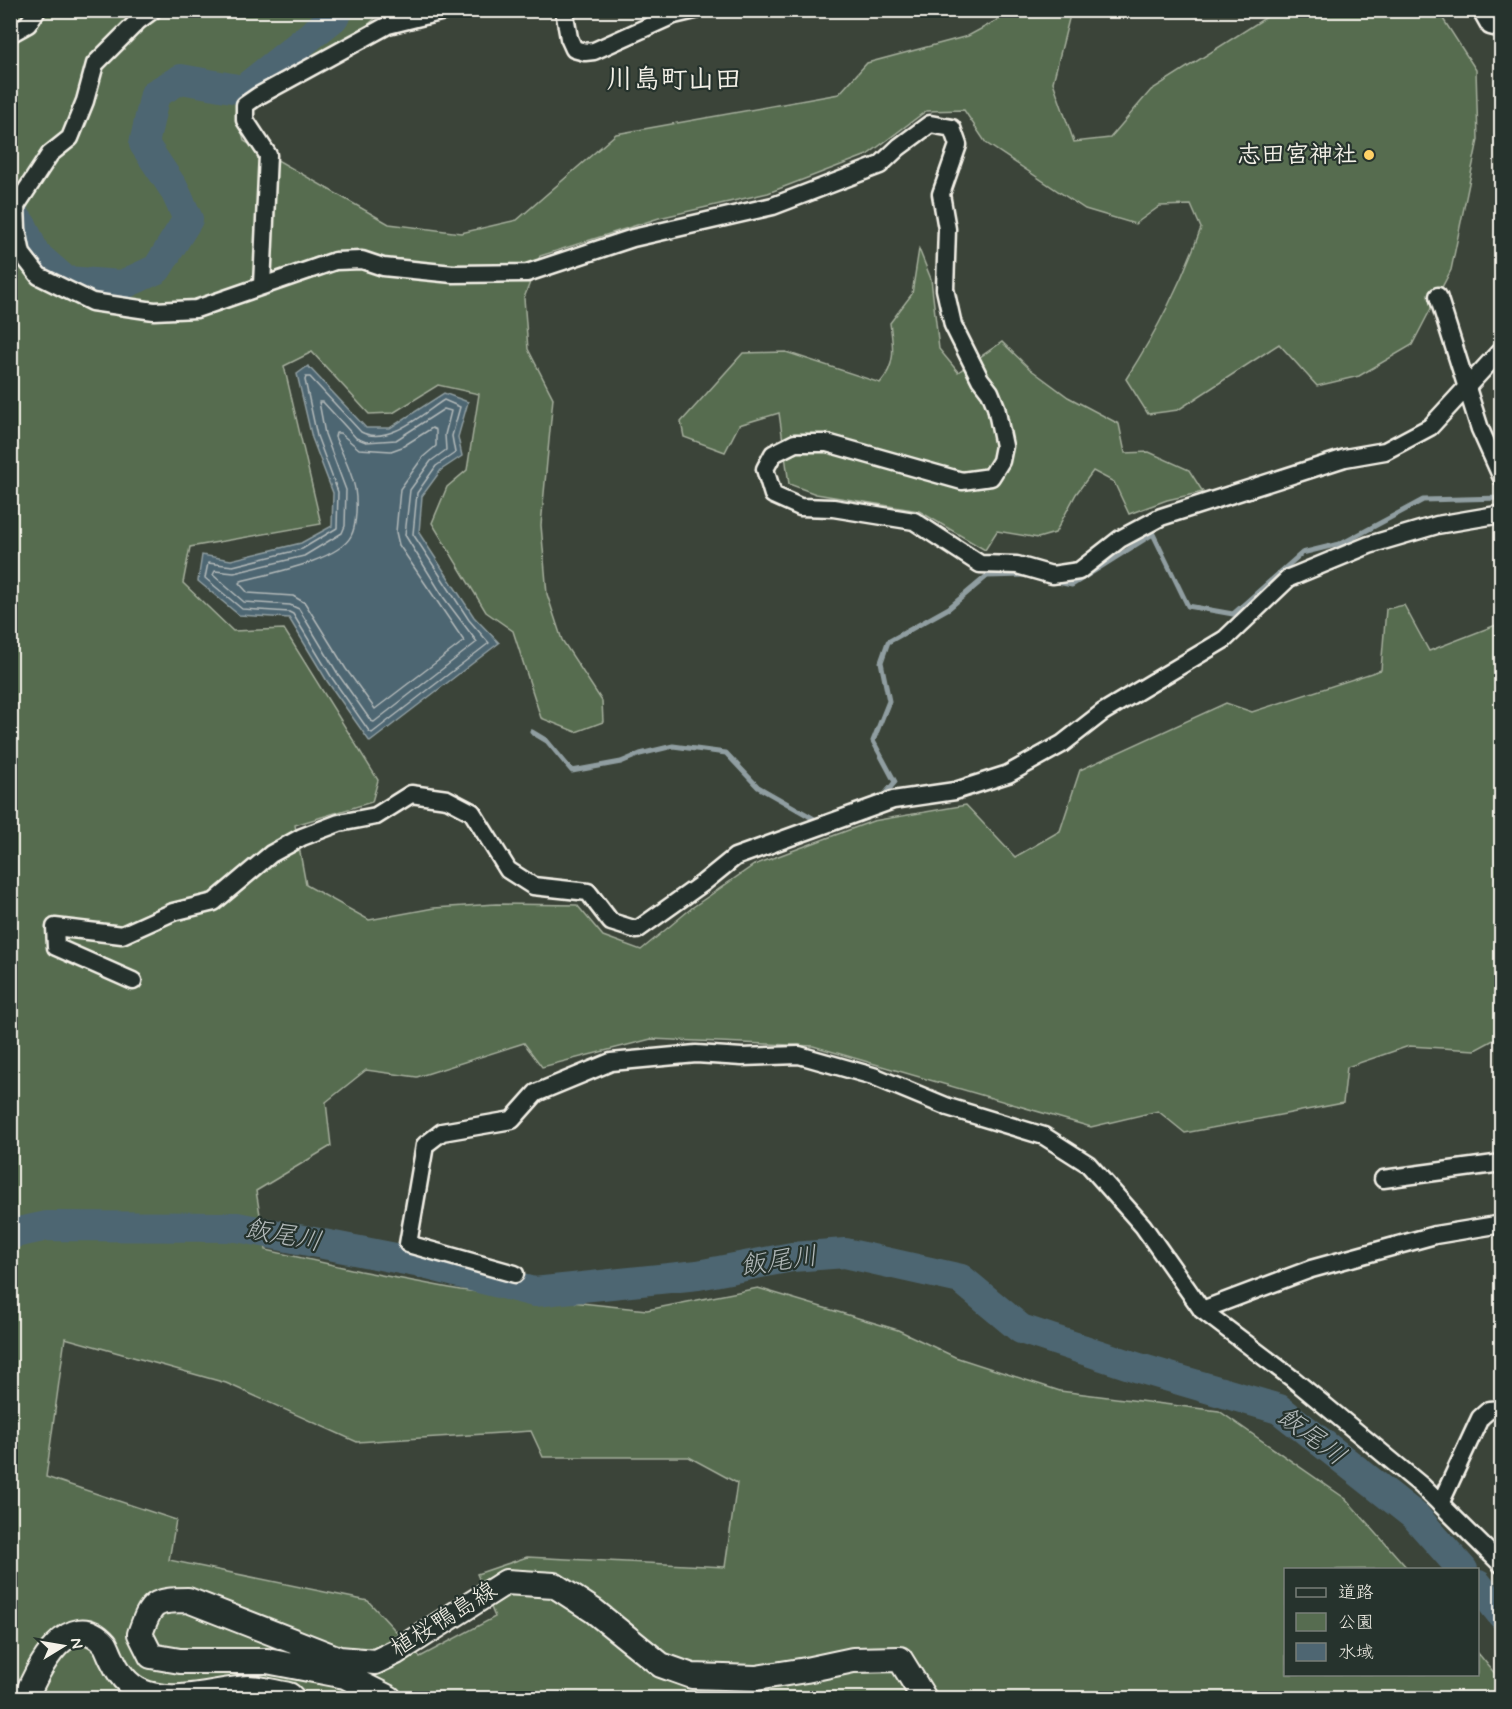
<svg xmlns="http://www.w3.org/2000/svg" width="1512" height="1709" font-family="Mynerve,'Klee One',sans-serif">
<rect width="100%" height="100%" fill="#3b4439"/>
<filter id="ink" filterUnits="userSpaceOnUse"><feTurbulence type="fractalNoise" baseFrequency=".0167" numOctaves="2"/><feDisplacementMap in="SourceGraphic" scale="12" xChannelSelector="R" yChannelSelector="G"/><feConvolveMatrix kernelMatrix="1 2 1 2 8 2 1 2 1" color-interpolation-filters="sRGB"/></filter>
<g filter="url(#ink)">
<g fill="#566c50" stroke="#a5ae9c" stroke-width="1.5" fill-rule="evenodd">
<path d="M185 10 383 11 334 56 236 92 244 141 389 224 461 233 517 220 616 134 839 94 867 63 968 36 1014 11H1071L1053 82 1074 142 1110 138 1151 90 1276 11H1438L1476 70 1478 140 1451 270 1412 345 1359 376 1317 386 1279 344 1178 410 1148 414 1126 379C1158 329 1181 284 1201 228L1191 205 1160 206 1135 224 1085 209 986 143 964 110 926 111 867 155 768 193 659 218 540 256 524 298 528 349 553 398 541 525 547 594 562 640 602 701 603 722 576 732 541 718 513 631 486 612 432 523 447 487 467 470 479 394 438 385 393 413 369 414 312 352 284 366 321 524 190 547 183 583 233 631 284 629 378 780 372 802 295 825 306 885 369 920 434 908 496 904 577 905 603 936 641 950 693 907 754 865 873 821 966 805 1015 857 1060 831 1080 770 1226 703 1252 712 1381 670 1386 609 1404 605 1429 651 1501 623V1036L1475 1050 1409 1046 1347 1067 1343 1103 1185 1133 1158 1111 1091 1127 813 1046 651 1039 542 1067 524 1043 417 1077 366 1070 326 1102 331 1146 256 1191 266 1250 360 1271 460 1290 647 1310 758 1288 898 1330 955 1357 1060 1391 1219 1411 1346 1499 1408 1569 1286 1570V1674H1478V1653L1501 1681V1698H11V11H160L159 15ZM65 1338 226 1383 357 1442 531 1431 543 1457H689L737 1483 725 1567 527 1557 477 1574 495 1617 420 1657 368 1601 169 1560 176 1520 46 1477Z"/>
<path d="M919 249 931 279 939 349 958 372 1002 342 1030 369 1068 397 1119 424 1125 453 1149 452 1189 470 1203 492 1167 500 1129 514 1114 482 1093 471 1076 494 1055 533 1038 538 997 531 985 550 919 511 816 494 789 484 779 413 739 425 725 452 684 437 681 422 743 353 786 352 880 383C897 364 893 346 890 323L912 294Z"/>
</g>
<polygon fill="#4e6672" stroke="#909ea1" stroke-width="1.5" points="308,366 366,428 390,428 444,393 468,402 458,437 462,456 441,470 422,496 419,533 474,617 499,643 370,742 327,681 289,618 239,615 198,581 202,555 231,560 301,543 332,526 333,493 312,438 297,374"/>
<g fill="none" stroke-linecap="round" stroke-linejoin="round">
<g stroke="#b2b9b9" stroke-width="1.5">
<path d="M306 377H310L361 432C388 446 422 414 444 400L460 407 452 436 455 453 436 466 417 493 413 534 469 620 489 643 372 733 369 731 332 678 293 614 289 612 242 609 205 578 208 563 233 566 302 549 337 528 338 492 317 436 305 380Z"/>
<polygon points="319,402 323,402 356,438 366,442 396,440 444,409 451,411 445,435 446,450 431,461 410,490 405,535 444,598 477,642 374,722 371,721 338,674 299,609 290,605 244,602 213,575 215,571 234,573 304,556 342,533 345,526 346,490 325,434"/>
<path d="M432 428 436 430V446L423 457 400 489 396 532 399 545 464 641 375 709 346 669 305 603 293 596 248 593 239 583 241 581C267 574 338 561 351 536 357 525 357 501 355 489 352 472 342 453 335 437L336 433H340L359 449 391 451 402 447Z"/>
</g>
<g stroke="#909ea1" stroke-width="5">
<polyline points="1053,581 1072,585 1153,534 1188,606 1233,614 1302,553 1343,543 1423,500 1502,498"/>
<polyline points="532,732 547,741 572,771 621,762 640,754 673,746 726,753 758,787 816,820 822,818"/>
<polyline points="878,797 884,795 895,782 873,741 889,701 881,662 888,642 949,608 987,576 1024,575"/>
</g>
<g stroke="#4e6672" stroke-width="30">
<polyline points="10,209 23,227 35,254 66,281 122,285 157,269 188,219 174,189 144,144 155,94 181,79 243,90 333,18 339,10"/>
<polyline points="10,1234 47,1226 237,1227 416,1262 534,1292 698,1275 792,1257 845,1253 961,1279 1021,1329 1139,1368 1279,1409 1416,1517 1463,1570"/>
<polyline points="1478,1585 1502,1615"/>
</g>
<defs>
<g id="minor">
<polyline points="153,10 138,21 95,64 85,101 70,138 50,154 16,206 17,229 22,254 39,276 92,302 154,311 196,309 335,261 362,260 383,267 453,274 527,273 633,238 773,206 880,165 899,147 930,124 952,128 958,145 941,194 947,229 945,289 953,325 980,379 990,392 996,407 1004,446 1001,461 991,477 962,481 827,443 795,443 773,454 765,469 773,495 800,507 833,508 914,521 980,564 1017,565 1052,575 1079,571 1120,539 1161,517 1345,458 1385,451 1430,427 1502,349"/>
<polyline points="564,10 569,38 574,49 585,52 594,51 674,15 695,10"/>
<polyline points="1481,10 1490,26 1502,29"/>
<polyline points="10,34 28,24 37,10"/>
<polyline points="262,285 268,155 245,120 245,105 258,96 388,25 448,10"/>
<polyline points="1438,296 1480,429 1502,478"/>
<polyline points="133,981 56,947 55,927 122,935 173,912 214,902 271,854 302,837 339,823 376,816 411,794 447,799 472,812 508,870 533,886 588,892 611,922 637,930 703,883 735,857 893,800 955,791 1008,774 1062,744 1103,712 1225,639 1289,578 1369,545 1437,525 1502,514"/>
<polyline points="1383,1179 1502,1163"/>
<polyline points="515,1274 408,1244 425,1145 442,1132 512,1120 536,1093 611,1062 696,1054 742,1057 799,1055 873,1076 948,1107 1044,1136 1088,1164 1143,1226 1202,1310 1293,1379 1422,1486 1502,1565"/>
<polyline points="1202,1310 1311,1269 1435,1235 1502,1224"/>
<polyline points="1440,1504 1480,1418 1489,1410 1502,1409"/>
</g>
<g id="secondary">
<path d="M26 1698C36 1671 70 1604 105 1644 108 1649 110 1656 113 1661 120 1676 131 1689 148 1694 180 1703 216 1690 248 1688 261 1688 276 1693 289 1695L292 1698"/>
<path d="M389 1698 345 1676 267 1661H180L151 1656 140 1634C151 1602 154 1600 188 1600L339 1659 375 1662 396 1652 506 1582 554 1585 594 1611 661 1665 692 1676 756 1678 806 1670 853 1660 900 1659 924 1698"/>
</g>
</defs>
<use href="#minor" stroke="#f4f1e8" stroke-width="21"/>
<use href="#secondary" stroke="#f4f1e8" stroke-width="28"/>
<use href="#minor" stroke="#26332d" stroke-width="16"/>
<use href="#secondary" stroke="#26332d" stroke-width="24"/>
</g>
</g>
<circle fill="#ffd166" stroke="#26332d" stroke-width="2" cx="1369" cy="155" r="6"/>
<g text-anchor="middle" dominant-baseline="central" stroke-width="4.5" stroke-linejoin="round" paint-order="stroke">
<g font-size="24" font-weight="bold" fill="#f4f1e8" stroke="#26332d" text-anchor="end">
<text x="1357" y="155">志田宮神社</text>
</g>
<g font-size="24" fill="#f4f1e8" stroke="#26332d">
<text transform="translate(444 1620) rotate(-32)">植桜鴨島線</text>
</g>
<g font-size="26" font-style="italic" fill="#b2b9b9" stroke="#26332d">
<text transform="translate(283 1236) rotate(11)">飯尾川</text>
<text transform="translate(779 1262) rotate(-8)">飯尾川</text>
<text transform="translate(1311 1437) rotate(37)">飯尾川</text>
</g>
<g font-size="27" font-weight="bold" fill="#f4f1e8" stroke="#26332d">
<text x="674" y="80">川島町山田</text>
</g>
</g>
<rect width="1512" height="1709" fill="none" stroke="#26332d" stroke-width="36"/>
<rect x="18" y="18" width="1476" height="1673" fill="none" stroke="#f4f1e8" stroke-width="2" filter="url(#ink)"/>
<rect x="1284" y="1568" width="195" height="108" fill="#26332d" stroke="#787f78" stroke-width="1.5"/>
<rect x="1296" y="1588" width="30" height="9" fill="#26332d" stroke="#787f78" stroke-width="1.5"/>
<text x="1338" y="1598" font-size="18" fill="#f4f1e8">道路</text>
<rect x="1296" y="1613" width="30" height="18" fill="#566c50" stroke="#787f78" stroke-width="1.5"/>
<text x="1338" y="1628" font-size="18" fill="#f4f1e8">公園</text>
<rect x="1296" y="1643" width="30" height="18" fill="#4e6672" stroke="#787f78" stroke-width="1.5"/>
<text x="1338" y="1658" font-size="18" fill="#f4f1e8">水域</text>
<g transform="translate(63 1646) rotate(79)" stroke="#26332d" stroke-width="4.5" paint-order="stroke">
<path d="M0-4.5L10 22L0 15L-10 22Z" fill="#f4f1e8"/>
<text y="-9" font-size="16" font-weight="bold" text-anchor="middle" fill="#f4f1e8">N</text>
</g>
</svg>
